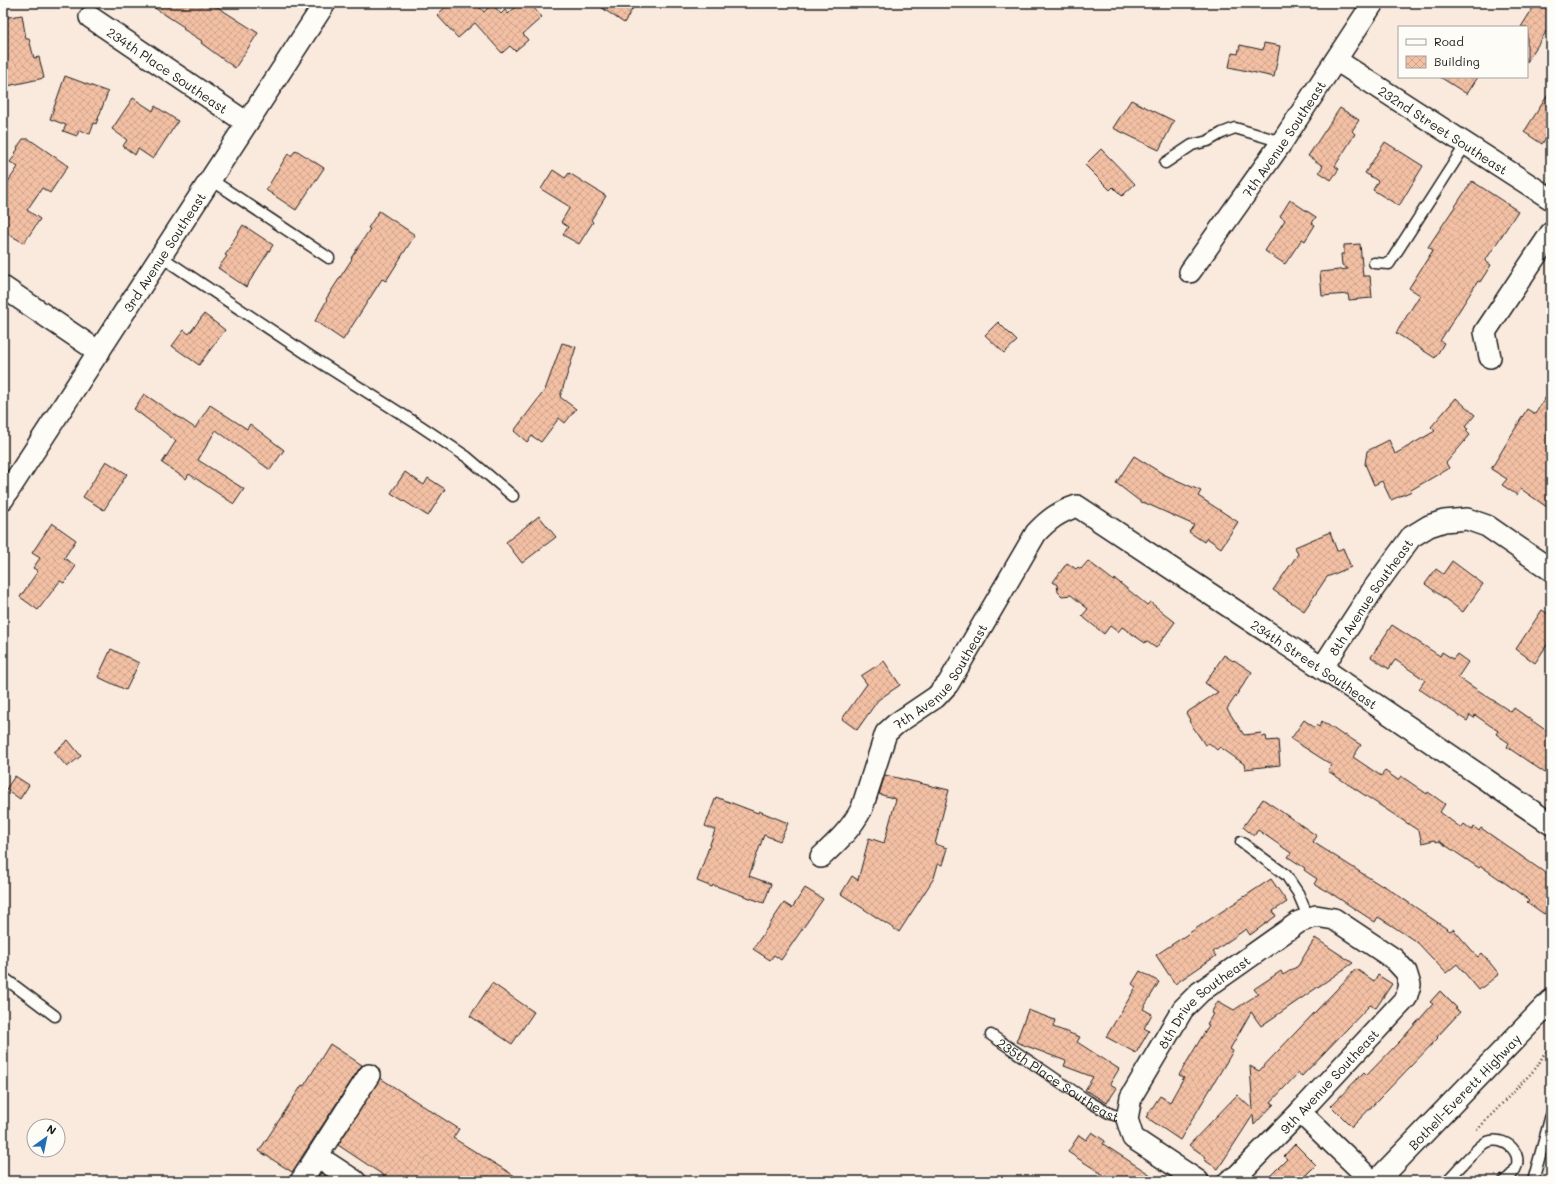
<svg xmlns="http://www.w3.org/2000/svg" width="1554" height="1184" font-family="Mali,sans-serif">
<defs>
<pattern id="building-cross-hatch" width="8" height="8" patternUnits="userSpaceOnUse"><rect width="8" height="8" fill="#f3c0a4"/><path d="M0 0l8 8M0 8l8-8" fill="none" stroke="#d0a48d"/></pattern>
</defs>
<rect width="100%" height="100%" fill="#faeade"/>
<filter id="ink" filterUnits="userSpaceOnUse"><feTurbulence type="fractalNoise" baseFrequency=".025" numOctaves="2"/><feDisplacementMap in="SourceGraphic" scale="8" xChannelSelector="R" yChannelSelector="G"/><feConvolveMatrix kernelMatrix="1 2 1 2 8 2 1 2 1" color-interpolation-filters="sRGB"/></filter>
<g filter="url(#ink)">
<g fill="url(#building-cross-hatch)" stroke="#1c1c1c">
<polygon points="147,3 211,3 258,33 235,68 201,43 202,41 183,29 184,27"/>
<polygon points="450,3 476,3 484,12 492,4 501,14 505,10 508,14 520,3 529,3 542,17 523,34 528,40 515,51 510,46 502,53 475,23 458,38 437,15"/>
<polygon points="595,3 636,3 624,23"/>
<polygon points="1536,3 1551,3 1551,24 1527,62 1527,27 1521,27"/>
<polygon points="22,15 26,39 29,39 34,58 39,57 44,78 3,87 3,18"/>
<polygon points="1264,43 1280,46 1274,77 1229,67 1232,53 1238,54 1240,45 1263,50"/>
<polygon points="65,76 108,92 96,124 94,123 90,134 79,130 77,136 63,131 66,125 50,119"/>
<polygon points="1440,77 1478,77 1467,94"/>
<polygon points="1551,90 1551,130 1542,144 1524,132"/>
<polygon points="133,98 153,111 155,106 178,121 153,159 138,149 135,155 123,146 127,140 112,129"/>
<polygon points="1131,100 1174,121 1159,150 1113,128"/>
<polygon points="1340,108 1359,120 1352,131 1355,134 1335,166 1339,169 1331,180 1319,172 1323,166 1308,156"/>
<polygon points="23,139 29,139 68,166 50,193 42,188 27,210 40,219 24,243 3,231 3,189 18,167 10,162 16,154 15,153 18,149 17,148"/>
<polygon points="1385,142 1423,166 1399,206 1373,190 1378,181 1365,173"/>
<polygon points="1101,149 1135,184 1122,196 1113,187 1110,190 1085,165"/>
<polygon points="296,150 324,168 296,210 266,190 284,160 288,154 291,156"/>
<polygon points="553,170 565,178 569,173 606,196 591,220 593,222 579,244 563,235 568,227 561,222 570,207 541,189"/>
<polygon points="1472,181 1518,211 1485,261 1491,265 1480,282 1478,281 1440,341 1444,343 1435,358 1396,333 1420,295 1409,288 1433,250 1428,247"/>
<polygon points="1290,200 1316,217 1312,223 1315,225 1305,241 1302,239 1285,264 1265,251 1285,220 1280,216"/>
<polygon points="379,211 415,235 386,281 382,279 343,340 315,321 327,300 326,299 352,259 351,258 370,229 368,228"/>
<polygon points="243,225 273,245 246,287 218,268 227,256 225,255 231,247 230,246"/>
<polygon points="1360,244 1363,276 1370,276 1372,298 1349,300 1348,294 1322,296 1320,272 1348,269 1342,265 1341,254 1344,254 1344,245"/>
<polygon points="204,314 225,330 199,365 172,346 184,330 189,334"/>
<polygon points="998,322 1017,341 1004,353 985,335"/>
<polygon points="562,343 576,347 560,397 576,409 565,423 559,418 541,442 532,436 527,442 514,431 545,390"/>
<polygon points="1551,389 1551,510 1521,489 1517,495 1502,485 1507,479 1491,469 1527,409 1535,414"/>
<polygon points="144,394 195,428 210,405 247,429 250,424 284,450 270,470 216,430 198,460 244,489 234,504 189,474 186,479 162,463 176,441 134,409"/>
<polygon points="1456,398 1475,415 1465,427 1468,429 1466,431 1470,435 1446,463 1449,468 1411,490 1412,491 1391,500 1382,481 1374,485 1365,464 1367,451 1389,440 1395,454 1435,431 1431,427"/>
<polygon points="1134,456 1163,474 1201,491 1198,496 1238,522 1221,548 1207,538 1204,542 1189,532 1194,525 1143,502 1142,503 1116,483"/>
<polygon points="106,461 127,474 104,510 83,497"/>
<polygon points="405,472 424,485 428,478 445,489 428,516 391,493"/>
<polygon points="539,516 556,537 522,563 506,542"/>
<polygon points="52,523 76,540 64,558 76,566 64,583 60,581 38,610 20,597 38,571 33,568 40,558 32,553"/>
<polygon points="1330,532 1337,551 1343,548 1351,567 1327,577 1304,611 1273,590 1298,554 1295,547"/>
<polygon points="1088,561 1114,581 1115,579 1147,605 1150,602 1175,622 1156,648 1146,641 1145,643 1122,627 1118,632 1110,626 1104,634 1082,616 1088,609 1071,595 1062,596 1058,592 1057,585 1053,582 1067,563 1076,569 1078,567 1081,569"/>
<polygon points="1452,561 1483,584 1463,612 1425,584 1436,569 1443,574"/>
<polygon points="1542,610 1551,616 1551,639 1535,663 1516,649"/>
<polygon points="1392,625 1440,656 1442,652 1453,659 1457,654 1468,662 1458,677 1511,712 1514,708 1551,734 1551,777 1507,747 1509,743 1496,734 1498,731 1475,715 1474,718 1470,715 1467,721 1419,689 1425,680 1397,661 1395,660 1389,669 1371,657"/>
<polygon points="111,649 139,663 126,690 98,677"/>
<polygon points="1224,655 1233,661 1234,660 1252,672 1227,709 1244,735 1261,733 1262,737 1266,736 1267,741 1278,740 1280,765 1245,769 1244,764 1220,747 1217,750 1209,743 1205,745 1189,721 1190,720 1186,713 1218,692 1205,683"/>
<polygon points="884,661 900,685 878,700 857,730 842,719 867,684 861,676"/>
<polygon points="1304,720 1314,727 1316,725 1319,727 1322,721 1344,736 1345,735 1361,745 1353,757 1381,776 1385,771 1398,780 1401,776 1427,794 1428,792 1445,804 1440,812 1461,828 1464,824 1472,830 1474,827 1479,831 1481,828 1551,877 1551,917 1545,913 1544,914 1527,902 1529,900 1481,866 1479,868 1439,841 1437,842 1434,840 1422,843 1419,831 1328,771 1332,765 1291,739"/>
<polygon points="68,740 81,756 67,767 54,752"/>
<polygon points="885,775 949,790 935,844 947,848 942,865 938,864 934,878 899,932 841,894 852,876 858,880 869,838 884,843 896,799 879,794"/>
<polygon points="15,776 29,785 20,799 6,789"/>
<polygon points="716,797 758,813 759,811 788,823 780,841 764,835 749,876 771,884 764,903 713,885 712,887 697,881 715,830 705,826"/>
<polygon points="1263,799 1317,836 1313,842 1382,886 1383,885 1450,931 1453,929 1478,957 1482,953 1499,974 1479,990 1457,964 1446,973 1418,943 1391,925 1378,917 1375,922 1326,890 1326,891 1314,884 1317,879 1304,870 1305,868 1288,857 1291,853 1258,830 1254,836 1243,827"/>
<polygon points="1271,879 1287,902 1273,911 1276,916 1250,935 1246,929 1233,938 1213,952 1216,956 1175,984 1156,955"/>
<polygon points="805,888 823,899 781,960 774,955 770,960 753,949 784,903 792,908"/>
<polygon points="1315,938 1353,963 1261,1026 1251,1012 1230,1049 1233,1051 1180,1140 1146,1117 1160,1096 1170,1102 1184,1077 1179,1075 1209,1025 1207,1024 1213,1014 1211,1013 1218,1001 1234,1010 1258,994 1254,989 1281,971 1283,975 1298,966"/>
<polygon points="1356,969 1374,981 1378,975 1392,984 1376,1008 1370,1005 1302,1076 1298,1073 1271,1102 1274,1104 1254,1125 1253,1115 1218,1169 1204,1160 1206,1157 1189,1145 1237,1095 1253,1110 1250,1066 1259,1071"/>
<polygon points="1140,971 1159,982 1143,1009 1152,1014 1144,1028 1149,1031 1136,1053 1106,1037 1136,987 1132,984"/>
<polygon points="492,983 534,1012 512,1044 470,1016"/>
<polygon points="1440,991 1457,1008 1455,1009 1460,1012 1437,1037 1438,1038 1352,1127 1331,1106 1364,1072 1367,1075 1402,1039 1433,1004 1430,1002"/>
<polygon points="1028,1010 1055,1020 1053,1027 1080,1037 1077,1042 1119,1069 1110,1084 1117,1088 1107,1103 1085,1090 1093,1077 1064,1066 1066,1061 1016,1042"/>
<polygon points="330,1044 362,1065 359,1069 292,1172 259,1151 302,1085 304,1086"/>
<polygon points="380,1078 459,1129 453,1138 523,1181 392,1181 338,1145"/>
<polygon points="1092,1132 1105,1141 1103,1144 1160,1181 1113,1181 1068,1152 1079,1135 1086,1140"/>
<polygon points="1295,1144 1316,1165 1300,1181 1265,1181 1287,1159 1284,1156"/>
<polygon points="321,1173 333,1181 315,1181"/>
</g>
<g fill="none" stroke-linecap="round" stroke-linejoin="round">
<defs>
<g id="lane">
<polyline points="1165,163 1192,145 1208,141 1222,133 1235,128 1282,142"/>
<polyline points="210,179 329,258"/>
<polyline points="160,256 310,356 419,425 467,457 513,496"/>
<polyline points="1374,263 1389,264 1466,144"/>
<polyline points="1241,842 1286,875 1298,893 1309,919"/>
<polyline points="3,977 55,1016"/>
<path id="s1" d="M991 1035 1088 1101 1111 1114 1127 1119"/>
<path d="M1447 1181C1453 1175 1481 1143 1487 1142 1509 1134 1533 1162 1504 1181"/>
<polyline points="1533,1181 1551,1115"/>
</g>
<g id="street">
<path id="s2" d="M90 17 247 123"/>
<path id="s3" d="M1336 60 1551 199"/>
<path id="s4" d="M1190 272 1282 142 1373 3"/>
<polyline points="3,287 99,352"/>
<polyline points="1490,357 1485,332 1551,233"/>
<path id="s5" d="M3 499 325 3"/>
<path id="s6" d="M1322 668 1374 588 1411 537 1429 526 1444 521 1467 519 1487 526 1551 570"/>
<path id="s7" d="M821 857C837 842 852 828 862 808L886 733 896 724 936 697 948 684 1036 533C1049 519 1059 512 1077 506L1322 668 1551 824"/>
<polyline points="1300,1112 1372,1181"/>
<polyline points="317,1156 355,1181"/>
<polyline points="301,1181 369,1075"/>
<path id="s8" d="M1198 1181 1133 1138 1127 1119 1131 1097 1183 1009 1200 992 1299 922 1316 916 1334 919 1394 959 1406 972 1410 985 1406 998 1300 1112 1237 1176 1229 1181"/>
</g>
<g id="primary">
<path id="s9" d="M1377 1181 1551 1001"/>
</g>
</defs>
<use href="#lane" stroke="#1c1c1c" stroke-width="13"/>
<use href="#street" stroke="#1c1c1c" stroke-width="24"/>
<use href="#primary" stroke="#1c1c1c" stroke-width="25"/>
<g stroke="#1c1c1c" stroke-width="2.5" stroke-dasharray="1 3" stroke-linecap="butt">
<polyline points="1477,1130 1537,1067 1544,1054 1551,1048"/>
<polyline points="1428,1181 1433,1176"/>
</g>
<use href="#lane" stroke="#fdfcf7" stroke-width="10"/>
<use href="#street" stroke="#fdfcf7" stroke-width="21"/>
<use href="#primary" stroke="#fdfcf7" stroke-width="22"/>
</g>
</g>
<g text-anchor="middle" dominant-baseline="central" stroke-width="3.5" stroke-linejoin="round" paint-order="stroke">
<g font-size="13" fill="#1c1c1c" stroke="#fdfcf7">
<text stroke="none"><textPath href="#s2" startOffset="94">234th Place Southeast</textPath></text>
<text stroke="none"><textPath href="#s3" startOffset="128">232nd Street Southeast</textPath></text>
<text stroke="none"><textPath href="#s4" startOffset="163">7th Avenue Southeast</textPath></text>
<text stroke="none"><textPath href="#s5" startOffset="295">3rd Avenue Southeast</textPath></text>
<text stroke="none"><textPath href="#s6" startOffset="86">8th Avenue Southeast</textPath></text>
<text stroke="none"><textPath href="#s7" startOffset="732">234th Street Southeast</textPath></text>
<text stroke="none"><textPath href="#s7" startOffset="223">7th Avenue Southeast</textPath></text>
<text stroke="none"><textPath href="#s8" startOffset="242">8th Drive Southeast</textPath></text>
<text stroke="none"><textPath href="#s1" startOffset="81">235th Place Southeast</textPath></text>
<text transform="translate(1329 1081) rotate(-47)">9th Avenue Southeast</text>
<text stroke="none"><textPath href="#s9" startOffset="125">Bothell-Everett Highway</textPath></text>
</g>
</g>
<rect width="1554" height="1184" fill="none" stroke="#fdfcf7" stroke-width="16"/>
<rect x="8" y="8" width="1538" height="1168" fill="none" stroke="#1c1c1c" stroke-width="1.5" filter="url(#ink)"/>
<rect x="1398" y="26" width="130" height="52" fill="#fdfcf7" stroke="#a3a29f"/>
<rect x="1406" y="39" width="20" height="6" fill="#fdfcf7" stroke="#a3a29f"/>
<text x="1434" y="46" font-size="12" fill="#1c1c1c">Road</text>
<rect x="1406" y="56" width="20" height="12" fill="url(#building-cross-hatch)" stroke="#a3a29f"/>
<text x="1434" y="66" font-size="12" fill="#1c1c1c">Building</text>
<g transform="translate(46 1138) rotate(33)"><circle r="19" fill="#fdfcf7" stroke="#a3a29f"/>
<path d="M0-3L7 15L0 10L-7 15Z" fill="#1f6fb2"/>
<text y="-6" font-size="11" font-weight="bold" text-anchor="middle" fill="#1c1c1c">N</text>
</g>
</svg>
